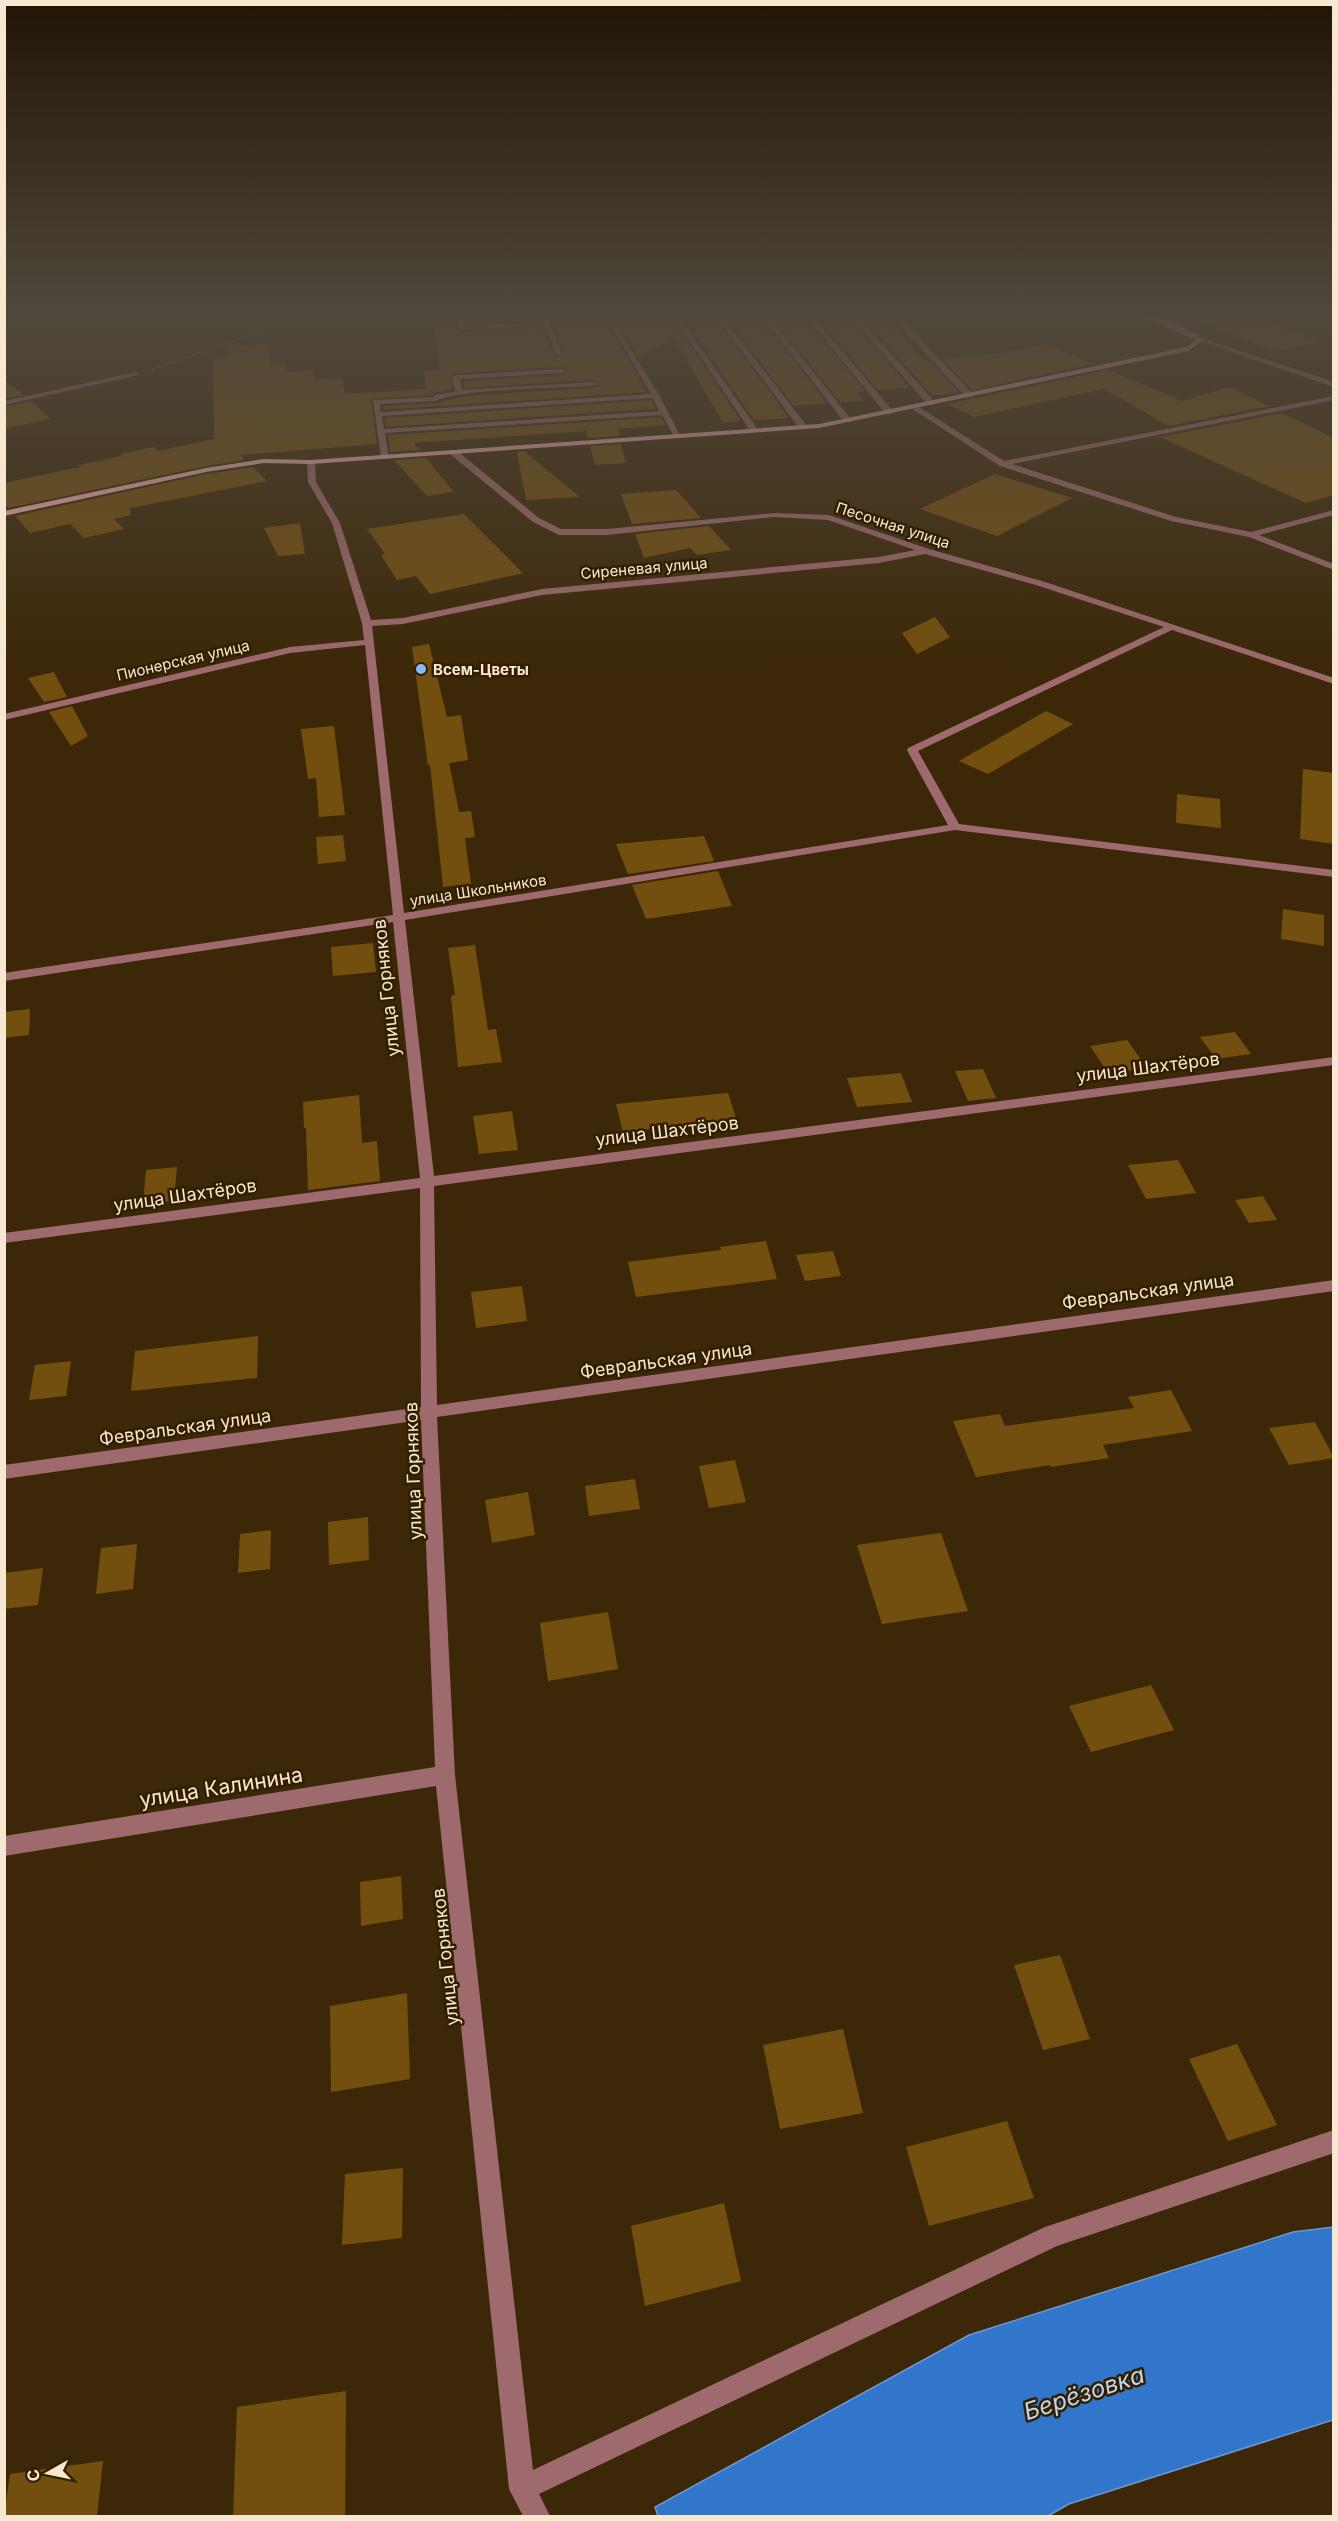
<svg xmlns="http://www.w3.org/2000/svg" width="1338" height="2521" font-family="Inter,sans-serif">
<rect width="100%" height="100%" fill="#3c2808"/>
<polygon fill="#3176cb" stroke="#6d98cd" stroke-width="1.5" points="1333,2227 1333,2420 1069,2504 1048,2516 658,2516 655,2507 969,2335 1293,2232"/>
<g fill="#734f0f">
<polygon points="432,315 453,315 457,329 462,332 543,327 554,354 558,357 564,352 548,315 606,315 608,318 670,315 741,421 723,423 674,338 639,357 642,363 614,321 609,326 647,392 383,410 383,406 436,403 464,396 592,388 598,385 592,380 464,388 463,381 562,375 568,370 562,367 456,373 450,376 452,390 437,392 432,395 371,399 377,444 240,455 245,460 206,466 8,508 4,503 4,483 80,467 79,465 123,456 120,454 154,447 158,451 214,439 213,359 228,359 228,346 268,344 270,364 285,363 286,372 313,370 314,380 342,378 345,394 426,389 424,370 440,370"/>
<polygon points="463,315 538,315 539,319 467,324"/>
<polygon points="681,315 713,315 789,418 754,420"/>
<polygon points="724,315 759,315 827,403 794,406"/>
<polygon points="771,315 803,315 865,391 857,392 864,401 840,402"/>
<polygon points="815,315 847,315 910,388 878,390"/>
<polygon points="859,315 882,315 925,361 929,361 959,392 933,396"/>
<polygon points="1187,315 1253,315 1321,343 1274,352"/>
<polygon points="1048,345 1094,364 972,390 942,359 974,355 976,357"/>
<polygon points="1108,370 1182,401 1229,387 1270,406 1169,426 1104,389 974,417 947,404"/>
<polygon points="4,379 23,395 4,399"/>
<polygon points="652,400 656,409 386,427 385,418"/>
<polygon points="31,401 51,419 4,429 4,407"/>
<polygon points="1282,413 1334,438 1334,495 1306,503 1160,437"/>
<polygon points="661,417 665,425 618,429 619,436 588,438 586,431 414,443 420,450 390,452 388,435"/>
<polygon points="621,444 626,463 595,465 590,446"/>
<polygon points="524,451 580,497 526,500 517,452"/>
<polygon points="426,458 454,492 427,496 394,460"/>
<polygon points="253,467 267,481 130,508 131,515 114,519 124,529 84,538 70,524 30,533 15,516 206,474"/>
<polygon points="995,474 1072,498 997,536 920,509"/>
<polygon points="676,490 701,518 632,524 621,494"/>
<polygon points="464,514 523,573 430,594 416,576 397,580 381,555 385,554 367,529"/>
<polygon points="300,523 305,554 278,556 264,528"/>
<polygon points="709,526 731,550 697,555 690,548 644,558 635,534"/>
<polygon points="935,617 950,637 917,654 902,633"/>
<polygon points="429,644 447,717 461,715 468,760 449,763 459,812 471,811 475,837 465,838 471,884 443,887 430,765 428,765 412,647"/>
<polygon points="54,672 67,697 44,702 28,678"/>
<polygon points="72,706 88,736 71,746 49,712"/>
<polygon points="1046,711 1073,724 988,774 959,761"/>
<polygon points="334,726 345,815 319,817 316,778 308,779 301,729"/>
<polygon points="1303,769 1334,773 1334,844 1300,839"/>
<polygon points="1177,794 1220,799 1221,828 1176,823"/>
<polygon points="343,835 346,861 318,864 316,837"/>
<polygon points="704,836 714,861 628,874 616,844"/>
<polygon points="718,871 732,906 646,919 632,885"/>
<polygon points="1283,909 1324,915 1324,946 1281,939"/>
<polygon points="373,943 376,972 333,976 331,947"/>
<polygon points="475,945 488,1030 496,1029 502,1062 458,1067 451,996 455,995 448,948"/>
<polygon points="30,1009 29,1035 4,1038 4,1012"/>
<polygon points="1235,1032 1251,1054 1216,1059 1200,1037"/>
<polygon points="1127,1040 1147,1068 1109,1074 1090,1046"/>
<polygon points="983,1069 996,1098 968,1101 955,1071"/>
<polygon points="901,1073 912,1102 857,1107 847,1078"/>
<polygon points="728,1093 737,1121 694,1126 694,1124 623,1132 616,1104"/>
<polygon points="359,1095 362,1143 377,1141 380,1181 308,1190 306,1128 304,1128 303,1102"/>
<polygon points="512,1111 518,1150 479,1154 473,1116"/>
<polygon points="1178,1160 1196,1193 1146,1199 1128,1165"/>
<polygon points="177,1167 174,1201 143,1204 146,1170"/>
<polygon points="1263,1196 1277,1220 1249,1223 1235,1200"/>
<polygon points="766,1241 777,1279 636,1297 628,1262 721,1250 720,1247"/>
<polygon points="833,1251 841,1276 805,1281 796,1255"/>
<polygon points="522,1286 527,1321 476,1328 471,1292"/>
<polygon points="258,1336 257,1378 131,1391 135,1351"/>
<polygon points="71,1361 66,1396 29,1400 35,1365"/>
<polygon points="1171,1390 1192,1431 1103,1445 1109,1458 1051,1467 1050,1465 976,1477 953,1421 1000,1414 1005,1426 1134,1408 1128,1397"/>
<polygon points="1315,1422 1334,1458 1289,1465 1269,1428"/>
<polygon points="735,1460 746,1502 709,1508 699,1466"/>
<polygon points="635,1479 640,1509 589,1516 585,1486"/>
<polygon points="528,1492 535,1535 492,1543 485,1500"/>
<polygon points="368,1517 369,1560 329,1565 328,1522"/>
<polygon points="271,1530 270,1569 238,1573 240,1534"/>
<polygon points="941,1533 968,1611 882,1624 857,1545"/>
<polygon points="137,1544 133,1589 96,1594 101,1548"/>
<polygon points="43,1568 38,1605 4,1609 4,1573"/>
<polygon points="608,1612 618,1669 548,1681 540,1623"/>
<polygon points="1151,1685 1174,1730 1091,1752 1069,1706"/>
<polygon points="401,1876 403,1919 361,1926 360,1882"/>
<polygon points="1060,1955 1090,2039 1043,2050 1014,1965"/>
<polygon points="407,1993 410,2079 331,2092 330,2006"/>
<polygon points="843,2029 863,2113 780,2129 763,2045"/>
<polygon points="1237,2044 1277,2125 1228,2141 1189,2059"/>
<polygon points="1007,2121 1034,2198 929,2226 906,2147"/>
<polygon points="403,2168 402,2238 342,2245 345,2174"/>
<polygon points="724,2203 741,2281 645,2306 631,2226"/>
<polygon points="346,2391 345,2517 233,2517 237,2407"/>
<polygon points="103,2461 97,2517 4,2517 10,2474"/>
</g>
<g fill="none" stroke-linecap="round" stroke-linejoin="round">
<polyline stroke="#98866a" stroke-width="1.5" stroke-dasharray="1.5 2" stroke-linecap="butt" points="152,369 257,333 291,315"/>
<g fill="#9e6a6d" fill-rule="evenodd">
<polygon points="455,315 461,315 465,326 542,321 540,315 546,315 562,353 559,355 556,353 544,325 462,330 459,328"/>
<polygon points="672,315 678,315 758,430 757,432 751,432"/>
<polygon points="715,315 721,315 806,425 806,429 800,429"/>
<polygon points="761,315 768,315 850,418 850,422 844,422"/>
<polygon points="805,315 812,315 892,410 892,414 886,414"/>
<polygon points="849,315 856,315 934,401 934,405 928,405"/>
<polygon points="890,315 897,315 972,393 972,397 966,397"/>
<path d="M614 323 660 396 681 438H675L662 415 385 433 389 457 385 459 381 457 373 400 433 397 437 394 455 392 452 377 456 375 562 369 566 371 562 373 460 379 462 390 592 382 596 384 592 386C561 388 455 389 436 401L380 404 381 412 651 394 611 325ZM653 398 659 411 384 429 382 416Z"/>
<polygon points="1201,338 1334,382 1334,387 1199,341"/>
<polygon points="137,372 139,375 4,405 4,401"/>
<polygon points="1334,396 1334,400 1012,464 1176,517 1251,532 1334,510 1334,515 1259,535 1334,564 1334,570 1249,537 1171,521 1000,466 909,407 916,405 1004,461"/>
<path d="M450 450H456L539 518 561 529H607L774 513 829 515 929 549 1042 581 1334 678V684L1172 630 918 751 959 824 1334 870V877L955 830 405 920 434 1176 1334 1057V1065L434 1186 437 1405 1334 1280V1291L437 1417 455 1775 533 2470 1045 2227 1334 2130V2153L1057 2246 539 2494 550 2516H523L509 2489 436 1786 4 1856V1836L435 1767 421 1420 4 1479V1465L421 1407 420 1188 4 1243V1233L420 1178 393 922 4 981V973L393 915 365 645 290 653 4 720V714L290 647 364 640 362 623 332 523 308 482 307 462 311 460 315 462 316 482 340 523 371 620 403 618 542 589 879 557 915 550 828 520 774 517 607 535H559L533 522 450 454ZM925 554 1036 585 1164 627 908 748 907 750 948 825 404 913 372 626 403 624 542 595 879 563Z"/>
</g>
<path fill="#f6b5b8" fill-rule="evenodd" d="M1139 315C1159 315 1189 327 1204 340L1188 351 819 428 311 464 264 463 206 472 4 516V511L206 468 264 459 311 460 819 424 1186 347 1196 340Z"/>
</g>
<linearGradient id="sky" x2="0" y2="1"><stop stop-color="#211604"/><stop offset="0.47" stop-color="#50483d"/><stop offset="1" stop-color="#50483d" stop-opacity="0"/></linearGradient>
<rect width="1338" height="668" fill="url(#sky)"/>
<circle fill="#89bafc" stroke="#321f00" stroke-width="2" cx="421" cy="669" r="6"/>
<g text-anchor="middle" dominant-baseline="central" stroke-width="5" stroke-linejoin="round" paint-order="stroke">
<g font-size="15" fill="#f8e7d1" stroke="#321f00">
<text transform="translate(893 525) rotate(18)">Песочная улица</text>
<text transform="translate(644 568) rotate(-5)">Сиреневая улица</text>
<text transform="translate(183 660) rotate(-13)">Пионерская улица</text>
<text transform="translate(478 890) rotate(-9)">улица Школьников</text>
</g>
<g font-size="15" font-weight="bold" fill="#f8e7d1" stroke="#321f00" text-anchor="start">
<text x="433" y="669">Всем-Цветы</text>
</g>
<g font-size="18" fill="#f8e7d1" stroke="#321f00">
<text transform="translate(386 988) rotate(-96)">улица Горняков</text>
<text transform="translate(1148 1067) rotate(-7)">улица Шахтёров</text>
<text transform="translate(667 1131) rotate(-7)">улица Шахтёров</text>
<text transform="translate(185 1195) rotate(-8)">улица Шахтёров</text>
<text transform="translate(1148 1291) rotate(-8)">Февральская улица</text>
<text transform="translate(666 1360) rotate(-8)">Февральская улица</text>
<text transform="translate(185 1427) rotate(-8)">Февральская улица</text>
<text transform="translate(413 1471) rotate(-92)">улица Горняков</text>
<text transform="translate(445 1957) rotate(-96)">улица Горняков</text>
</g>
<g font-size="21" fill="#f8e7d1" stroke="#321f00">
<text transform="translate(221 1787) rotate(-9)">улица Калинина</text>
</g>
<g font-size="24" font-style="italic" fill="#c4d4eb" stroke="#321f00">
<text transform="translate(1084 2393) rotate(-18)">Берёзовка</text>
</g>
</g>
<rect width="1338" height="2521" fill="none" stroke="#f8e7d1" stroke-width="12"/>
<g transform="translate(48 2473) rotate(261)" stroke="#321f00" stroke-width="4.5" paint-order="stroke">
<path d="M0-4.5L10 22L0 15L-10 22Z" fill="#f8e7d1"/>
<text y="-9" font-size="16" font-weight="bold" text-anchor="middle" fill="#f8e7d1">С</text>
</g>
</svg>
